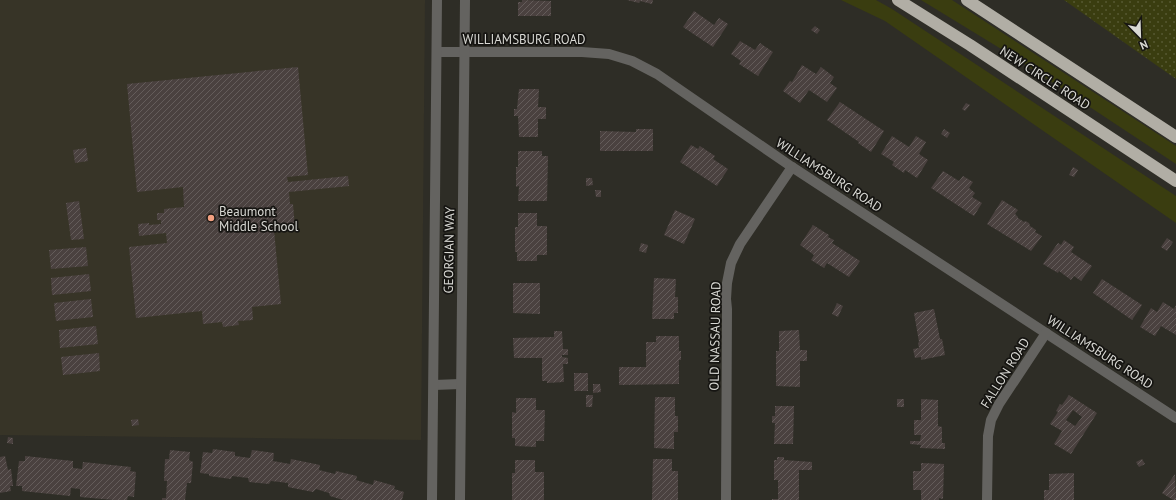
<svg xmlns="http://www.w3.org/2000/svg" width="1176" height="500" font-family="'PT Sans',sans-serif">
<defs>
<pattern id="park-dots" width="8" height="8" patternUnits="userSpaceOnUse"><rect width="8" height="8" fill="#3a3d10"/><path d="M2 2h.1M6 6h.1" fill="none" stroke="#565832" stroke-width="1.8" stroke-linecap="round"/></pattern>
<pattern id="building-hatch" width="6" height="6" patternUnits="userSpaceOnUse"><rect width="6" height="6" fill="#4a413f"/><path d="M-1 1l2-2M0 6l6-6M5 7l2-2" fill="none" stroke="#645c5a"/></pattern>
</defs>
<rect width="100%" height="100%" fill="#2e2d26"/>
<polygon fill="#373427" points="0,0 425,0 421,440 0,435"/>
<g fill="#3a3d10">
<polygon points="841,0 876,0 892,9 1176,196 1176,223 885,21"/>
<polygon points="921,0 952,0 1176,146 1176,164 1011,55"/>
</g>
<polygon fill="url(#park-dots)" points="1064,0 1176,0 1176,79"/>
<g fill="url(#building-hatch)" fill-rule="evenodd">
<polygon points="522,0 551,1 551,16 518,16 518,2 522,2"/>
<polygon points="627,0 653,0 652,4 640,1 639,3"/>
<polygon points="694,11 714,25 719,18 728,24 713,47 683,27"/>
<polygon points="815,26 820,30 817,34 811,30"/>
<polygon points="740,41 755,50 760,43 773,52 758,76 739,64 741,61 731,54"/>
<polygon points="802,65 816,74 821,67 834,77 830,83 837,88 827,102 809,90 800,103 783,91 790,81 792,82"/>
<polygon points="298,67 308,175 287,177 288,182 348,176 349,186 289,192 290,204 293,204 295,228 274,230 281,304 252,307 253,320 238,321 239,325 223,327 222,322 203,324 202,311 136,318 129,247 167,243 166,233 139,236 138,224 149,223 149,225 161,224 161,220 157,220 157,213 164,213 164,209 184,207 183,187 137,192 127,84"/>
<polygon points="519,89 539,89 538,107 546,107 546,119 538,119 538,137 519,137 518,116 514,116 514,109 517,109"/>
<polygon points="840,102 884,131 871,152 858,143 859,142 827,120"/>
<polygon points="966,103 970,105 965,111 962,109"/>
<polygon points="636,129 653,129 653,151 600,151 600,131 636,132"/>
<polygon points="944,129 950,133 947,138 941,134"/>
<polygon points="892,136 909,147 916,136 926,142 919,154 928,160 917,178 905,170 904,173 892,165 894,162 881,154"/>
<polygon points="691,145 698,149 700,146 715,156 713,159 728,169 717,186 680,162"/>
<polygon points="86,148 88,161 75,163 73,150"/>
<polygon points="518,151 542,151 542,156 548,156 547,201 518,201 519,186 516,187 516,167 518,167"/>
<polygon points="1073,167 1078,170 1074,177 1069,175"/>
<polygon points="943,171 959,181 963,176 973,182 969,188 975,193 972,197 982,203 974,216 931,188"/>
<polygon points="586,178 592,178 593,185 586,186"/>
<polygon points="595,190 601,190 601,197 596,197"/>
<polygon points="1002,200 1018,210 1015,214 1018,217 1018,218 1024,222 1025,221 1029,223 1030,226 1036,230 1035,232 1042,236 1031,251 987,224"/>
<polygon points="79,201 84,239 71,240 66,203"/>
<polygon points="675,210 695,219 684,244 664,235"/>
<polygon points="518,213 537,213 537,226 547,226 547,255 537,255 537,261 517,261 517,252 515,252 515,227 518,227"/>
<polygon points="813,225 829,235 828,237 834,240 832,243 860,261 849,277 827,263 824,268 811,260 814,255 800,245"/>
<polygon points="1167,238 1173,242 1167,251 1161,247"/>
<polygon points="1064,240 1074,247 1071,252 1092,266 1081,281 1074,276 1071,280 1059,271 1058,273 1043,264 1058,243 1061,245"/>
<polygon points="641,243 648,245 646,253 639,251"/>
<polygon points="86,247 88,266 51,269 49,250"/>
<polygon points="89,274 91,291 52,295 51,278"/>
<polygon points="654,278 676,279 675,297 678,297 678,313 674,313 674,319 652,319"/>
<polygon points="1102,279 1142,305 1132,320 1093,293"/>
<polygon points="513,283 540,283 540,314 513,313"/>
<polygon points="91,299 93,317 56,321 54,303"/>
<polygon points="1163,302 1174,309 1176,305 1176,335 1161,326 1155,336 1140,327 1151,308 1157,312"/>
<polygon points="837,303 843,306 838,317 832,314"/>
<polygon points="934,309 940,339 942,339 945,355 921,360 921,357 915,358 913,349 919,348 918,343 919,342 914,313"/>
<polygon points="96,326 98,344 60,348 59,330"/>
<polygon points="799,330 800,350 807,350 807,361 800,361 800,387 776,386 776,351 779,351 779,331"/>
<polygon points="554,331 562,331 563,349 568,349 568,355 562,355 562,357 568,358 568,364 563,364 564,382 547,383 547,381 542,381 542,358 514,358 513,338 554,337"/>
<polygon points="656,336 679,336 679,351 681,351 681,360 679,360 679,384 619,385 619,367 646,367 646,342 656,342"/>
<polygon points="99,353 100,371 63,375 61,357"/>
<rect x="574" y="373" width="14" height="18"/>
<polygon points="593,384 600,384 601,392 593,393"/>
<polygon points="586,395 593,395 592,407 586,407"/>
<path d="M1069 395 1097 413 1071 454 1054 444 1062 431 1050 424 1058 412 1056 411 1060 404 1062 405ZM1073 410 1082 417 1075 426 1066 420Z"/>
<polygon points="655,397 675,397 675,416 678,416 678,432 674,432 674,449 654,448"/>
<polygon points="516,398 536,398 536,410 545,410 544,441 536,441 536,447 515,446 515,438 512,438 512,412 516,413"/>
<rect x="897" y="399" width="7" height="8"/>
<polygon points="921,399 938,400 938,426 942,427 942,443 945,443 945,449 920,448 921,445 910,444 910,441 920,441 921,435 914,435 914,420 921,420"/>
<polygon points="775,406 794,406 793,444 774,444 775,423 772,423 772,416 775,416"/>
<polygon points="138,419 139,425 132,426 131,420"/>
<polygon points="8,437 13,438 13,444 7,443"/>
<polygon points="213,449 235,452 235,456 250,458 252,450 274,453 273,461 290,464 291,459 320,465 319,470 335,474 336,471 357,476 356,480 373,485 374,480 395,486 394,489 404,492 402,500 343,500 330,496 329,493 316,489 313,492 288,487 288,483 271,481 269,484 249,482 248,478 232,476 231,479 209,476 209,474 200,473 203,452 212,453"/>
<polygon points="170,450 190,452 189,460 193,462 191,483 187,483 185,500 162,500 162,498 166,498 167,481 164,481 165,459 169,459"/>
<polygon points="5,456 8,470 11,469 13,486 10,486 11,491 0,493 0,457"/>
<polygon points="25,456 73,461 73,468 82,469 83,462 131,467 130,471 136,472 134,497 128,496 127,500 114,500 80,497 80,489 71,488 70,496 22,491 22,486 16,486 19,461 25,461"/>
<polygon points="777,457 784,457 784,460 812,462 812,470 799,470 799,500 772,500 772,499 778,499 778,480 774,480 774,460 777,460"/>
<polygon points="653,459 672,459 672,471 678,471 678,500 652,500"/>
<polygon points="1142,459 1145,464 1139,467 1136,462"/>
<polygon points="515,460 535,460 535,472 544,472 544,500 512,500 512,473 515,473"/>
<polygon points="921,463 944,464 943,499 939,498 939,500 921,500 921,490 913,490 913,471 921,471"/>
<polygon points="1074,473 1074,500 1044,500 1044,490 1049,490 1049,474"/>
<polygon points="1175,474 1176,500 1173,500 1162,493"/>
</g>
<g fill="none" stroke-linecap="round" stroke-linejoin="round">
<g stroke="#646360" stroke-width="10">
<polyline points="437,52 582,52 609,54 632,61 657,74 792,167 1176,418"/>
<polyline points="434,385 460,384"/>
<polyline points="432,500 437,0"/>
<polyline points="460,500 465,0"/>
<polyline points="726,500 727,309 726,299 727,283 731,263 740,244 792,167"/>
<polyline points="987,500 988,436 991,420 999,404 1046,333"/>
</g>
<g stroke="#b1aea5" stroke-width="12">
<polyline points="898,0 970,45 1176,181"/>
<polyline points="967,0 1176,137"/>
</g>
</g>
<circle fill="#f2a081" stroke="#161512" stroke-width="1.5" cx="211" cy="218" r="4"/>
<g text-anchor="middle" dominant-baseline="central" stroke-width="3.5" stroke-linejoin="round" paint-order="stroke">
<g font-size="13" fill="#d9d9d4" stroke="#161512">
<text x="524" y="39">WILLIAMSBURG ROAD</text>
<text transform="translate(1045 78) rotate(33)">NEW CIRCLE ROAD</text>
<text transform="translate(829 175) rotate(33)">WILLIAMSBURG ROAD</text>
<text transform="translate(449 250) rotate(-89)">GEORGIAN WAY</text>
<text transform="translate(715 336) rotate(-89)">OLD NASSAU ROAD</text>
<text transform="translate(1100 352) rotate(33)">WILLIAMSBURG ROAD</text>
<text transform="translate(1005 373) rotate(-58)">FALLON ROAD</text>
</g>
<g font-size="13" fill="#d9d9d4" stroke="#161512" text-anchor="start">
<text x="219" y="211">Beaumont<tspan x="219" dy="15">Middle School</tspan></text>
</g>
</g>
<g transform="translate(1140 36) rotate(157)" stroke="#161512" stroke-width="3" paint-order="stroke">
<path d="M0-3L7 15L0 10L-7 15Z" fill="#d9d9d4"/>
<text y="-6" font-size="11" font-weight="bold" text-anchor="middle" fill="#d9d9d4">N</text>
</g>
</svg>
